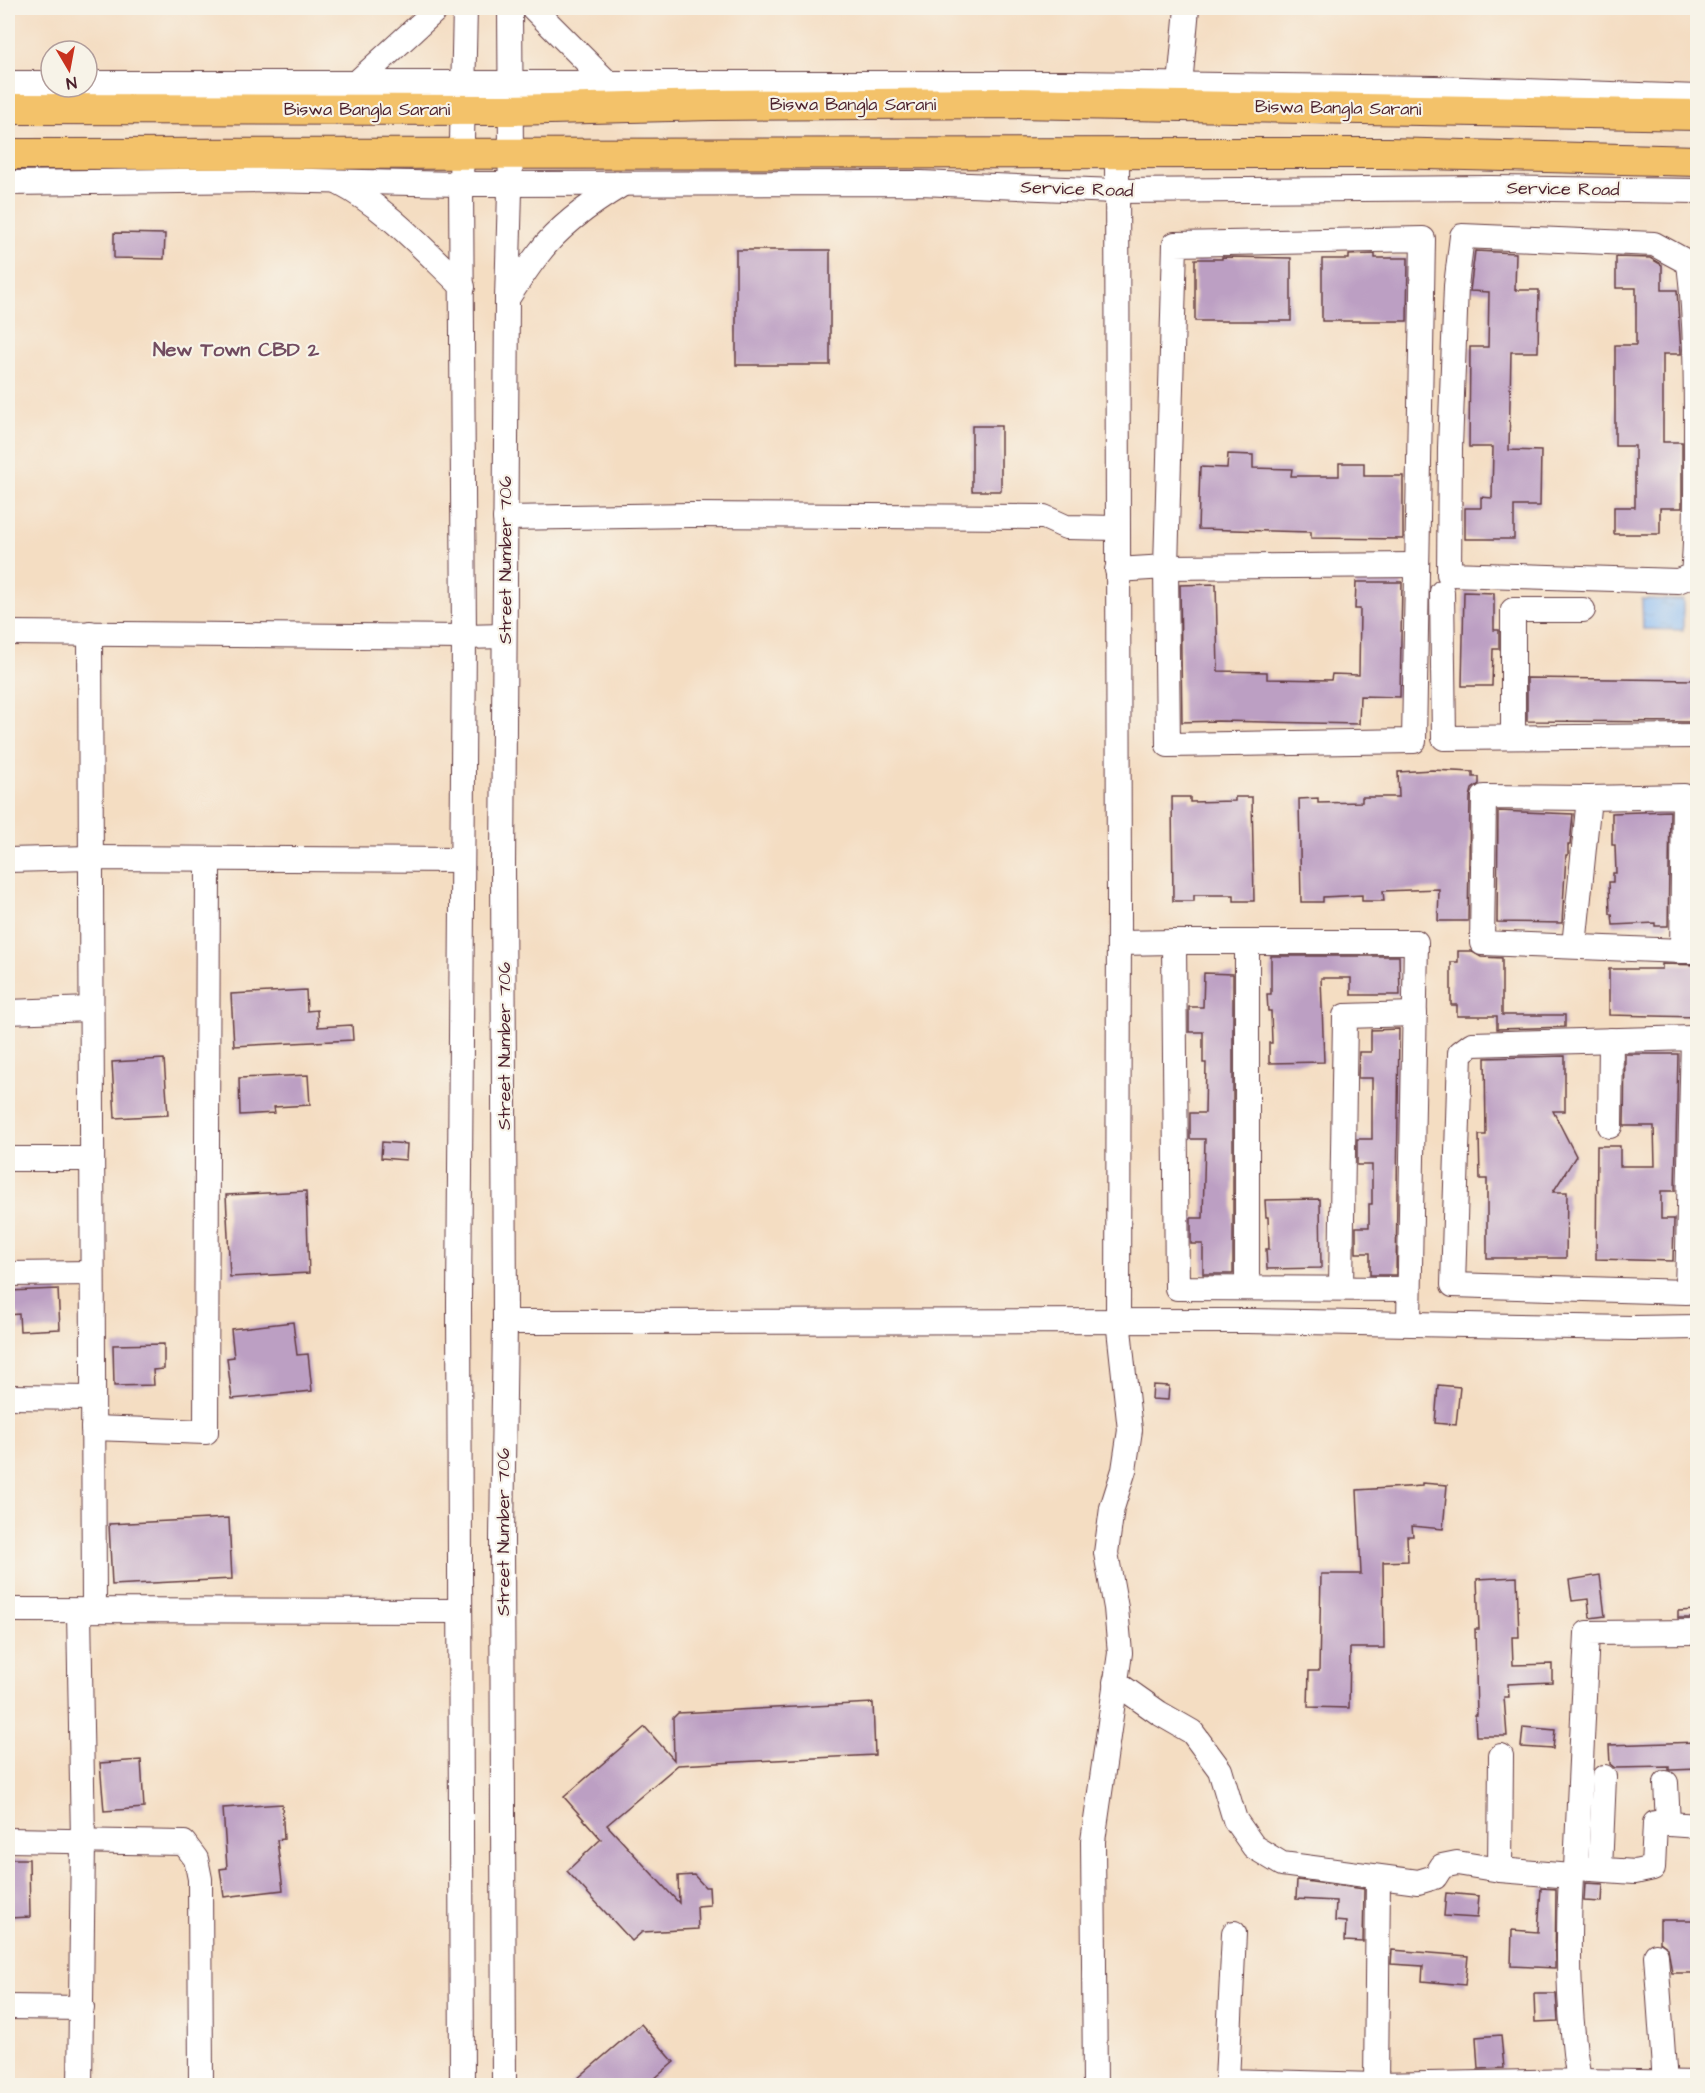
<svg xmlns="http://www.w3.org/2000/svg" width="1705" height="2093" font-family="'Architects Daughter',sans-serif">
<defs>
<pattern id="water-ripples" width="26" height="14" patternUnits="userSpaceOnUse" patternTransform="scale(1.5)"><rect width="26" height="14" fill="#87baf4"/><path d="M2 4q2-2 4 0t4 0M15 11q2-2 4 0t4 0" fill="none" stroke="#769fd1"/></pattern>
</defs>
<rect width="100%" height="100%" fill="#f7f3e8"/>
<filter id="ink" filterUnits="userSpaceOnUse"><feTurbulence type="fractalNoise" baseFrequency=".0167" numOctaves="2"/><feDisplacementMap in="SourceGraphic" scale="12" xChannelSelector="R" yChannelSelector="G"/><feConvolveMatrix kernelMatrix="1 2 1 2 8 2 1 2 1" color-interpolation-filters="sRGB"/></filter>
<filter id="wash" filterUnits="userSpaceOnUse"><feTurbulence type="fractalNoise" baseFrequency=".008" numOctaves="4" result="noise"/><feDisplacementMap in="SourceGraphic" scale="24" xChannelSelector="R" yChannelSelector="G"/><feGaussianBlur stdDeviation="1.35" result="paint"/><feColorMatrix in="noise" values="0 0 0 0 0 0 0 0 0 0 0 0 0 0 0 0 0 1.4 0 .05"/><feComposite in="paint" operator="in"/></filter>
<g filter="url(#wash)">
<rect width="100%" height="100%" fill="#f4ddc2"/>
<polygon fill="url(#water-ripples)" stroke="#686c90" stroke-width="1.5" points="1642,599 1683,600 1683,630 1643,629"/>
<g id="blocks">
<g fill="#bc9fc3">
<polygon points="114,233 165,234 164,259 114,258"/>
<rect x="736" y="250" width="94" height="115"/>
<polygon points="1475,251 1516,253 1515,290 1539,290 1538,352 1511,352 1509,450 1541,451 1540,506 1514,506 1514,539 1465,539 1465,508 1481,508 1481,497 1492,498 1493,447 1469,447 1470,347 1488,347 1489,292 1470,291"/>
<polygon points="1375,254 1375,258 1408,258 1407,321 1322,321 1322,259 1349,259 1349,255"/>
<polygon points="1222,257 1291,258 1291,321 1195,321 1195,259 1222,259"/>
<polygon points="1616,257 1650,258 1662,265 1662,290 1677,290 1681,354 1663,354 1663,442 1682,442 1682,508 1660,508 1660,534 1614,534 1614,507 1635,507 1635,446 1615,446 1615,345 1636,345 1636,288 1616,288"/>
<rect x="972" y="426" width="29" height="65"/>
<polygon points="1228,454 1253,455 1253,468 1292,469 1291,476 1339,476 1339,463 1364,463 1364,476 1403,476 1403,539 1311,538 1311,532 1198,529 1200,467 1227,468"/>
<polygon points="1356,582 1402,582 1400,697 1360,696 1359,724 1218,721 1182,722 1180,585 1216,584 1218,671 1267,672 1267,679 1331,680 1332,674 1359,675 1360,609 1355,609"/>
<polygon points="1464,592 1494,593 1494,630 1499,630 1499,649 1493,649 1492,686 1462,686"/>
<polygon points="1527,678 1698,680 1698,722 1527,721"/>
<polygon points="1432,770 1473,772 1473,777 1479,777 1479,784 1472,789 1470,797 1468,921 1438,921 1439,889 1383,891 1384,901 1362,901 1362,895 1323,897 1323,902 1301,902 1299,799 1318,798 1318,803 1362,802 1362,797 1399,797 1398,772"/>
<polygon points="1172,797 1190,797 1190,802 1235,801 1235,797 1252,797 1254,901 1234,901 1234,895 1194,895 1194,901 1173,901"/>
<polygon points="1498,811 1573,814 1570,845 1568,845 1568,855 1566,855 1562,923 1497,922"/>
<polygon points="1670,811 1668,926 1655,926 1655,923 1613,925 1612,914 1610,914 1609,882 1613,882 1613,873 1616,873 1615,845 1612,845 1612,813"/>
<polygon points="1458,951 1471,951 1481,957 1502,958 1502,1015 1565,1015 1565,1027 1497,1029 1497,1016 1457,1016 1457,1005 1451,1005 1451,962 1458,962"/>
<polygon points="1271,956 1399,956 1400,995 1351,995 1351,978 1321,978 1324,1062 1269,1063 1269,1043 1272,1043 1271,1011 1268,1011 1267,994 1271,994"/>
<polygon points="1662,964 1698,965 1698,1017 1609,1015 1609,969 1662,969"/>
<polygon points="1204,973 1233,974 1233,1274 1203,1274 1203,1244 1191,1244 1191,1218 1203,1218 1205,1139 1190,1139 1190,1113 1205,1113 1206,1063 1203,1063 1203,1032 1189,1032 1189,1007 1203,1007"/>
<polygon points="306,990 307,1011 317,1010 318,1027 352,1025 353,1040 234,1046 231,994"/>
<polygon points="1399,1029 1396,1275 1370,1275 1370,1253 1356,1253 1356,1227 1369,1227 1369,1204 1372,1204 1372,1165 1357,1165 1357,1139 1372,1139 1372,1078 1358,1078 1359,1052 1371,1052 1371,1030"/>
<polygon points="1625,1054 1678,1054 1675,1191 1661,1191 1661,1219 1674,1219 1673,1261 1596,1259 1597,1146 1620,1146 1620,1166 1655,1166 1654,1126 1624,1126"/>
<polygon points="1565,1056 1565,1111 1553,1111 1576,1156 1553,1192 1567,1192 1566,1258 1487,1258 1487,1179 1480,1179 1479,1135 1486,1135 1485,1058"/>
<polygon points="164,1059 168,1115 115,1118 112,1062"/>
<polygon points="308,1075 310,1105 274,1107 275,1113 240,1115 239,1078"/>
<polygon points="382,1142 407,1144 406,1160 381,1158"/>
<polygon points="306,1191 309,1273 230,1277 226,1195"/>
<polygon points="1320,1199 1321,1268 1267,1269 1266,1249 1269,1249 1268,1217 1266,1217 1265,1200"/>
<polygon points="58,1289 60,1329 20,1331 19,1314 8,1315 8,1291"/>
<polygon points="293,1322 297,1355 308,1354 312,1391 232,1399 227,1358 234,1357 231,1329"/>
<polygon points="164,1344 164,1369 153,1370 154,1385 114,1386 113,1345"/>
<polygon points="1153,1385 1169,1386 1168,1400 1152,1399"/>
<polygon points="1438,1385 1460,1387 1456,1425 1435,1423"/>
<polygon points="1422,1483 1447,1485 1443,1529 1412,1526 1413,1536 1407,1536 1408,1561 1383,1562 1384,1648 1350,1648 1349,1708 1308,1707 1309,1671 1319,1671 1321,1574 1361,1574 1357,1490 1422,1486"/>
<polygon points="229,1518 232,1579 112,1585 109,1524"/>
<polygon points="1600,1575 1605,1616 1590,1618 1588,1599 1572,1601 1569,1580"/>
<polygon points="1517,1577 1519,1637 1512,1637 1513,1665 1552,1664 1552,1682 1508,1684 1509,1697 1504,1697 1507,1736 1476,1736 1475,1715 1477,1715 1475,1629 1479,1629 1477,1579"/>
<polygon points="1698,1610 1698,1618 1678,1618 1678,1611"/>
<polygon points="873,1703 875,1755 678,1765 607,1825 679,1903 678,1876 694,1875 705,1887 709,1887 710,1905 697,1906 698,1929 642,1932 632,1941 567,1871 601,1839 564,1797 645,1727 674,1760 673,1718 678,1713"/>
<polygon points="1523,1727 1555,1730 1553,1749 1521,1747"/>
<polygon points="1698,1742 1698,1769 1672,1770 1669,1770 1669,1767 1615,1768 1610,1764 1609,1745"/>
<polygon points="141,1760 144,1808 104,1811 100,1763"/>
<polygon points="282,1804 284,1839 277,1840 283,1890 224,1897 220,1869 227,1868 223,1808"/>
<polygon points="8,1859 29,1859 30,1917 8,1918"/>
<polygon points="1297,1880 1364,1889 1363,1942 1345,1941 1346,1922 1335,1921 1336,1901 1296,1899"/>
<polygon points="1585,1883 1603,1884 1602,1902 1584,1901"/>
<polygon points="1541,1888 1556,1889 1555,1968 1511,1966 1512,1930 1538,1932"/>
<polygon points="1446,1893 1479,1896 1477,1918 1444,1916"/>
<polygon points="1660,1920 1698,1920 1698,1973 1672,1973 1668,1948 1660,1942"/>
<polygon points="1392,1950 1468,1956 1465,1985 1422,1981 1423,1966 1391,1964"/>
<polygon points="1534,1994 1556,1994 1558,2021 1535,2022"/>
<polygon points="641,2024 674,2062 647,2085 570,2085"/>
<polygon points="1501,2035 1504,2068 1478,2069 1476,2037"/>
</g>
</g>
</g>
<g filter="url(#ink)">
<use href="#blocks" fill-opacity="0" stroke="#643c42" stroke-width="1.5"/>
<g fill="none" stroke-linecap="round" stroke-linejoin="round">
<defs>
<g id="minor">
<polyline points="533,8 608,83"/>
<polyline points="8,83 51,83"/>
<polyline points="87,83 1071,83 1435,88 1698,97"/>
<polyline points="356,83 438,8"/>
<polyline points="1180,85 1187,8"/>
<path d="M337 182C386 207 424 250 463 287"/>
<polyline points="8,183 264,180 461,184 920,183 1115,191 1490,188 1698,191"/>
<path d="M1462 236 1654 244 1689 263C1696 322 1696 382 1696 442 1696 486 1697 531 1693 575L1678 581 1449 574 1450 448 1456 286Z"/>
<polygon points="1423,239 1414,741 1168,745 1166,567 1175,244"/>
<path d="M507 299C517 284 527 268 539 253 560 225 593 202 623 184"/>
<polyline points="505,518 691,515 1044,517 1066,527 1117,528"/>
<polyline points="1117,570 1166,567 1416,565"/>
<polyline points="1442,592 1444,738 1698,736"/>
<polyline points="8,633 464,637 504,636"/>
<polyline points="90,633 94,1610"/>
<polyline points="1513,736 1513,610 1583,610"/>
<polyline points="8,860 91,858 462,860"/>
<polyline points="1119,943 1174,942"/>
<polyline points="1574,946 1589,798"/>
<polyline points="1682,951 1684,796 1589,798 1484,797 1482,943 1682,951 1698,951"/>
<polyline points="8,1012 91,1009"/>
<polygon points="1693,1038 1687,1292 1453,1285 1460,1053 1472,1044"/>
<polyline points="1610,1126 1611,1040"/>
<polyline points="8,1159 92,1159"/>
<polyline points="8,1274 92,1273"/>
<polyline points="1247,1287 1247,942"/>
<polyline points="1341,1288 1345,1016 1415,1014"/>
<polyline points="505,1322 1246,1321 1633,1328 1698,1327"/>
<polyline points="1409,1322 1416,942 1174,942 1177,1288 1409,1289"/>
<polyline points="8,1397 93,1398"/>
<polyline points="93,1428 206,1432 208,859"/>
<polyline points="8,1610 460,1611"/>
<polyline points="79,1611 83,1841 80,2086"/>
<polyline points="1115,1682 1159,1713 1192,1732 1220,1770 1235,1820 1254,1847 1282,1864 1418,1882 1435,1877 1442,1866 1457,1863 1500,1870 1571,1876 1576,1868 1635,1872 1653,1868 1655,1823 1698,1826"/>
<polyline points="1666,1783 1668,1824"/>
<polyline points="8,1840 184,1843 196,1859 200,1879 201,2086"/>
<polyline points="1576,1868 1587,1633 1698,1632"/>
<polyline points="1600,1869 1604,1777"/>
<polyline points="1500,1870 1501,1756"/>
<path d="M1234 1933 1227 2081 1376 2085 1579 2081C1568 2014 1567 1944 1571 1876"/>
<polyline points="1656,1955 1665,2083"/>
<polyline points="8,2007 82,2008"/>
<polyline points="1579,2081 1698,2083"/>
<polyline points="1376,2085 1378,1877"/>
<polyline points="462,2086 459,1304 464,637 461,184 465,8"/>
<polyline points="504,2086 502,1538 505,1322 503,867 507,299 511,155 510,8"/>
<polyline points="1095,2086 1093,1841 1120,1653 1116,1608 1106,1553 1112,1508 1124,1470 1130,1430 1118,1320 1119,909 1117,153"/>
</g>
<g id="major">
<polyline points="8,109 510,110 711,105 1014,103 1698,115"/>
<polyline points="8,154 1388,153 1698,161"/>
</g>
</defs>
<use href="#minor" stroke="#643c42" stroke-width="26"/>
<use href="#major" stroke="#643c42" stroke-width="32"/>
<use href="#minor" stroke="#fff" stroke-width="24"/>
<use href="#major" stroke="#f3c26a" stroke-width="30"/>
</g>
</g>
<g text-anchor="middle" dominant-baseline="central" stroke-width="4.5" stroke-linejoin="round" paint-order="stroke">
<g font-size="18" fill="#4a1f2b" stroke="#f7f3e8">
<text x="853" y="104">Biswa Bangla Sarani</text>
<text transform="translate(1338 108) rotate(1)">Biswa Bangla Sarani</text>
<text x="367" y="109">Biswa Bangla Sarani</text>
<text transform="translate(1077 189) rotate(2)">Service Road</text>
<text transform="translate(1563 189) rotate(1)">Service Road</text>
<text transform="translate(505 560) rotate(-90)">Street Number 706</text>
<text transform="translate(504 1046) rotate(-90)">Street Number 706</text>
<text transform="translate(503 1532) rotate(-90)">Street Number 706</text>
</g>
<g font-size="20" font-weight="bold" fill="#724c60" stroke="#f7f3e8">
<text x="236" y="350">New Town CBD 2</text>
</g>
</g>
<rect width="1705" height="2093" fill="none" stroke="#f7f3e8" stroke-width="30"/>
<g transform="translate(69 69) rotate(170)"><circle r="28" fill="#f7f3e8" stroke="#b29e9c" stroke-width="1.5"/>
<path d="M0-4.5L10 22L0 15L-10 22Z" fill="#c8321e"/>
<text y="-9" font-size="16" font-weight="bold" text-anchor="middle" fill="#4a1f2b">N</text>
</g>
</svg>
